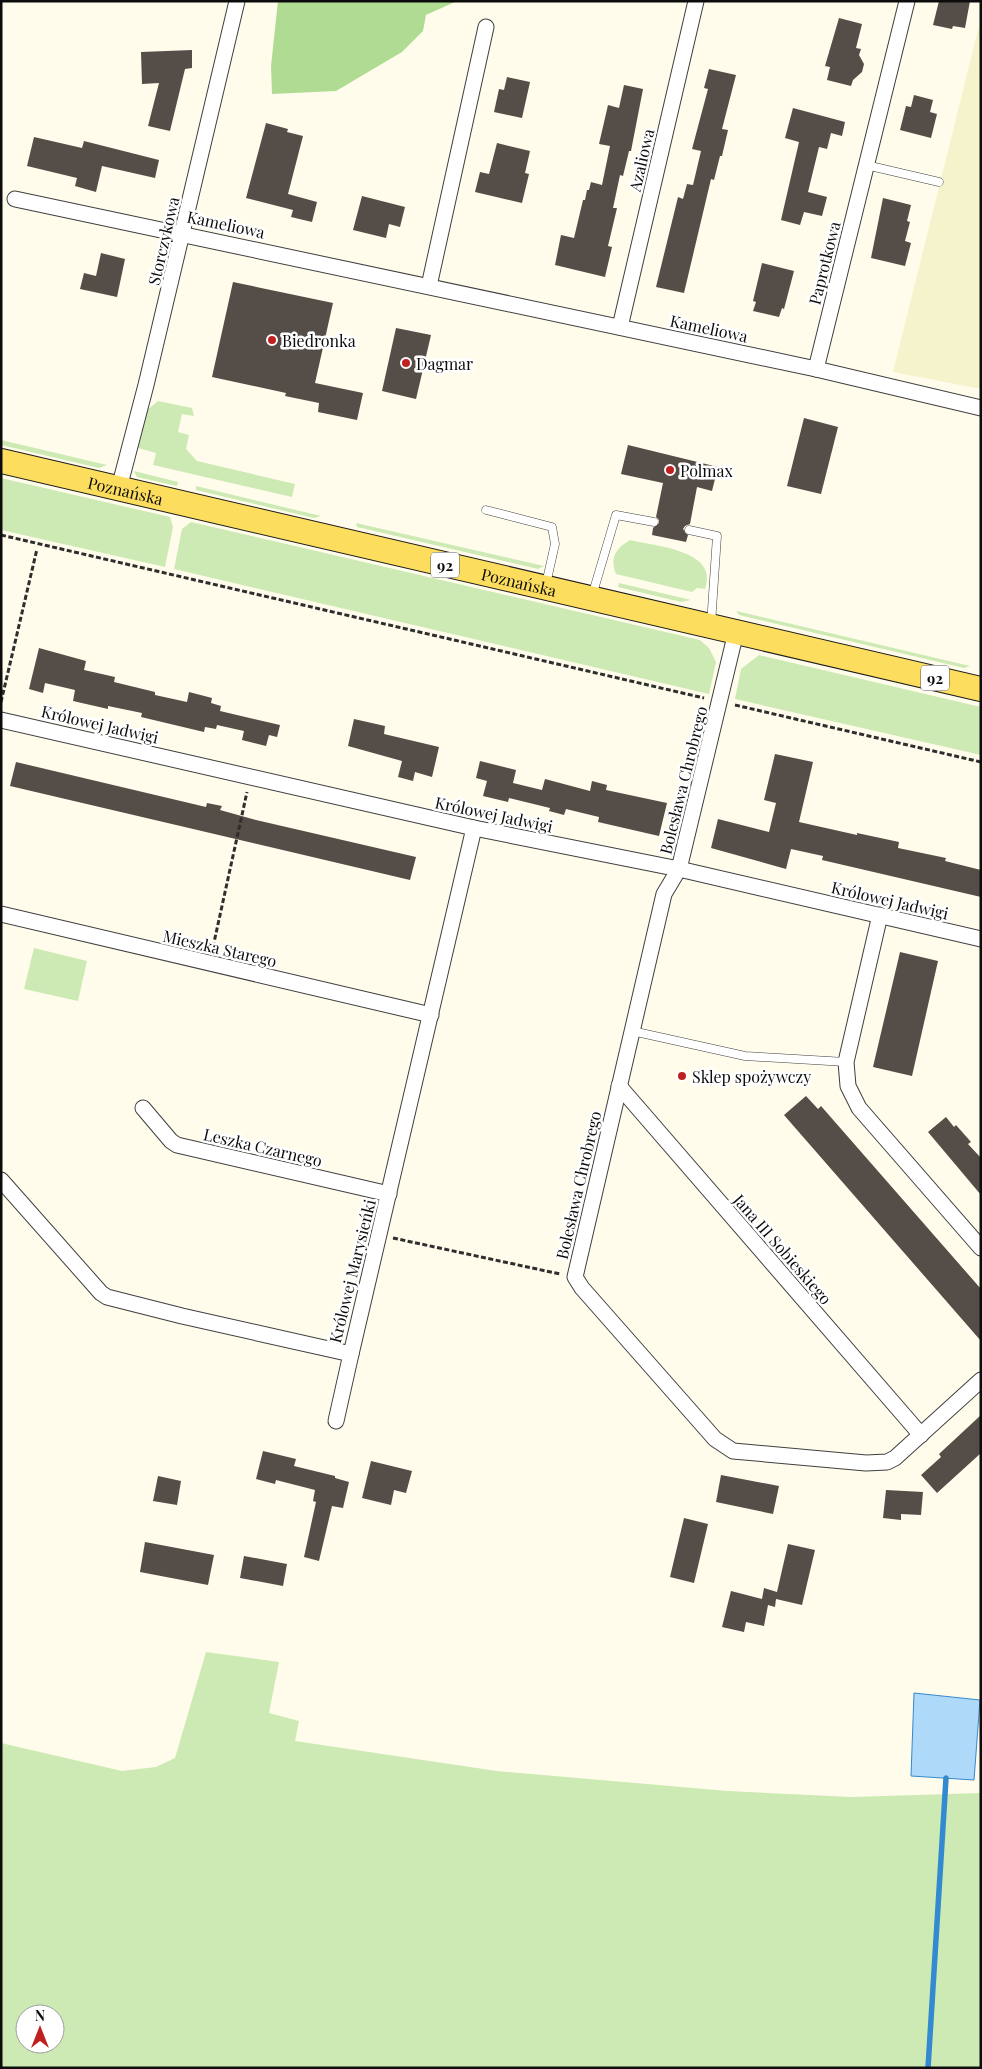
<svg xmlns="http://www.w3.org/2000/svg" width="982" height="2069" font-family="'Playfair Display',serif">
<rect width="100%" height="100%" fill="#fffceb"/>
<polygon fill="#f5f3cb" points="981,18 981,389 893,372"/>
<g fill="#cdeab4" fill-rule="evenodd">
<polygon points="158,401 192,408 194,416 182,414 178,432 189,435 186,449 197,461 295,484 292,497 153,465 156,453 138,448 147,410"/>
<polygon points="1,440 107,465 99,468 1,445"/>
<polygon points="134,471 178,482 177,486 137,477"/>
<polygon points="1,478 170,517 173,527 165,567 1,530"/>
<polygon points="196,486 321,516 314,518 196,490"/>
<polygon points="191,522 700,640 709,648 716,662 709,694 174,569 182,529"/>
<polygon points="356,523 544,566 538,569 357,527"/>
<path d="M630 540C654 546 720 550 705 589L697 588 692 592 616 574C610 558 615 549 630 540Z"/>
<polygon points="619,583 691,600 681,602 618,587"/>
<polygon points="736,611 970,666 964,668 739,615"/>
<polygon points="759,655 981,707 981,755 735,699 741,669"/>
<polygon points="34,948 87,961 78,1001 24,989"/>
<path d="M206 1652 279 1662 269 1713 299 1721 295 1741 497 1771 728 1791 851 1797 981 1793V2068H1V1743L122 1771 156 1767 175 1758ZM25 2014H55V2044H25Z"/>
</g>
<polygon fill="#b0db93" points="278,1 457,1 426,15 423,31 402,52 336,91 272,94 271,66"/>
<polygon fill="#aed9f8" stroke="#338ad0" points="914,1693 980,1700 974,1780 911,1776"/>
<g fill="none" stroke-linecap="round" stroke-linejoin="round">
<polyline stroke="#338ad0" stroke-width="5.5" points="928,2068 946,1778"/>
</g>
<g fill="#554d48">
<polygon points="939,1 970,1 965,28 953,26 952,29 933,25"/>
<polygon points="839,18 862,24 856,48 861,49 859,55 864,64 862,72 853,80 851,86 827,80 830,67 825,66"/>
<polygon points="192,50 192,68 185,69 170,131 148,126 159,83 142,84 141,52"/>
<polygon points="709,69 736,75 722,129 728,130 722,156 720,156 714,180 711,179 684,293 656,287 678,197 683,199 687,184 693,185 701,151 692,149 708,89 704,88"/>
<polygon points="507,77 530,82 522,118 494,112 499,89 504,90"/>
<polygon points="624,85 643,89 631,151 629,151 623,176 620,175 613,208 617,208 608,246 612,247 605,277 555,265 561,235 574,238 583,200 585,200 587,190 589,190 591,182 602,185 610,146 599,144 608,105 619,108"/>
<polygon points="914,95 933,100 930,112 937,114 931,138 900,130 906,106 911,107"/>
<polygon points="793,108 845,122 842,136 831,133 827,149 819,147 808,192 827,197 822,216 804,212 800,225 781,220 799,142 785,138"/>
<polygon points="266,123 288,129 287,132 303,136 288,194 317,202 312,222 291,217 293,210 246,198"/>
<polygon points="34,137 82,148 84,141 159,160 155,178 102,166 96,192 75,186 77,178 27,166"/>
<polygon points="497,143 530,151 525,173 529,174 522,203 475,192 480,172 489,174"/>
<polygon points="362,196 405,207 400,227 389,224 386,238 353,230"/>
<polygon points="883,198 911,205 907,221 910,222 905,241 911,243 905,266 871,258"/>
<polygon points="101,253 125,259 117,297 80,289 84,273 96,276"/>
<polygon points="762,263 794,271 784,309 782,308 779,317 753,311 756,302 753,301"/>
<polygon points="233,282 333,303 315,383 363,393 357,420 318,412 319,403 285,396 286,393 212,377"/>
<polygon points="396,328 431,335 416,399 382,391"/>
<polygon points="804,418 838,427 821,494 787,486"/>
<polygon points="628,445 718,467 712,491 697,487 690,524 685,526 683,529 688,535 686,542 652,535 653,528 659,523 659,520 656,517 663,483 621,474"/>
<polygon points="39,648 86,661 84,670 115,677 114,682 155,692 155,695 187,702 189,692 212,698 211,703 221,706 220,711 280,725 277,737 269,735 266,746 242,740 244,731 217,725 216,729 205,727 204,732 141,717 142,713 108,706 108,709 73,701 75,690 45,683 43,693 29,689"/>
<polygon points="354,719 385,726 384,734 439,747 432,777 415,772 413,781 398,777 402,761 348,746"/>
<polygon points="775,754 813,762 799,822 857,835 857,833 899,842 898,848 946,858 945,861 981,870 981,897 822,860 823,856 791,849 786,869 711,848 718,819 769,832 776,803 764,800"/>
<polygon points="480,761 516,770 513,783 542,790 545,779 590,791 592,781 607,785 606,790 667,803 659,836 598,822 599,817 566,809 564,815 549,811 550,808 509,798 508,802 483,796 487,781 476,778"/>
<polygon points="16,762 206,807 207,803 222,806 220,810 256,820 416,857 410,880 10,786"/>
<polygon points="900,952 938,961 912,1076 873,1067"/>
<polygon points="806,1096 818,1109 821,1106 981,1289 981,1341 784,1115"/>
<polygon points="946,1117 954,1127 956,1125 971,1142 968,1144 981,1158 981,1195 928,1132"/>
<polygon points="981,1415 981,1453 937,1493 921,1475 941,1457 939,1454"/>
<polygon points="263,1451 296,1459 294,1466 335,1476 335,1478 349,1482 343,1508 332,1506 319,1561 304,1557 316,1502 313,1501 315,1490 276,1480 275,1484 256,1479"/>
<polygon points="371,1461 412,1471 406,1493 394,1490 391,1505 362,1498"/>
<polygon points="721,1475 779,1486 773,1514 716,1502"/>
<polygon points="158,1476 181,1481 177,1505 153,1501"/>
<polygon points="886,1490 923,1492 921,1515 901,1514 901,1520 883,1518"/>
<polygon points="684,1518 708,1524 694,1583 670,1577"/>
<polygon points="145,1542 214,1555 208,1585 140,1572"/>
<polygon points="788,1544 815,1550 802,1605 776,1599 775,1607 768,1605 764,1626 746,1622 744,1632 722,1627 731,1591 762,1599 764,1588 777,1592"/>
<polygon points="244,1556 287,1564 283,1586 240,1578"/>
</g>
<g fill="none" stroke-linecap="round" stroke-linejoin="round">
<defs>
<g id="lane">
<polyline points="866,165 939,182"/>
<polyline points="486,510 552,527 555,544 546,584"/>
<polyline points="689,530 717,536 711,624"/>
<polyline points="592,596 616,515 654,522"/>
<polyline points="632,1031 745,1056 846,1062"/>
</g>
<g id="street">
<polyline points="15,199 816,369 981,408"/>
<polyline points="429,286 486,27"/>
<polyline points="620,327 696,1"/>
<polyline points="816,369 907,1"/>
<polyline points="119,488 146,385 237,1"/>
<polyline points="736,632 679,869 664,894 575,1277 582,1288 715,1439 733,1451 866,1463 887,1462 895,1458 981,1380"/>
<polyline points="1,720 474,828 679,869 981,939"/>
<polyline points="1,914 431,1015"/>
<polyline points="880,915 846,1062 848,1086 859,1108 981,1248"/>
<polyline points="619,1086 921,1435"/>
<polyline points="143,1108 171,1141 177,1145 389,1194"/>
<polyline points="1,1180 101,1293 107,1297 182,1316 351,1354 474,828"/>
<polyline points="336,1421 351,1354"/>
</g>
<g id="primary">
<path id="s1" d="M1 461 981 689"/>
</g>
</defs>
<use href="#lane" stroke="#3f3f3f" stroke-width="9"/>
<use href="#street" stroke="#3f3f3f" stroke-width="17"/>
<use href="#primary" stroke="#1d1d1d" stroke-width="26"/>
<g stroke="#2e2e2e" stroke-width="3" stroke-dasharray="5 2.5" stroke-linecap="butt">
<polyline points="1,535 704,698"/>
<polyline points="1,702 37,549"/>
<polyline points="735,705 981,762"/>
<polyline points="213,947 247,792"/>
<polyline points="393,1238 560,1274"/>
</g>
<use href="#lane" stroke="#fff" stroke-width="8"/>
<use href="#street" stroke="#fff" stroke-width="15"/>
<use href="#primary" stroke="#fcdd5e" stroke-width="24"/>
</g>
<g fill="#bf2121" stroke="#fff" stroke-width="2">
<circle cx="272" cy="340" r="5"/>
<circle cx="406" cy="363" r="5"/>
<circle cx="670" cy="470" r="5"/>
<circle cx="682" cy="1076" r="5"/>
</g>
<g text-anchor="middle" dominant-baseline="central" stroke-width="5" stroke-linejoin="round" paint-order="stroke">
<g fill="#fff" stroke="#555" stroke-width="1">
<rect x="431" y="552.5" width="28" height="25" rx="4"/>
<rect x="921" y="665.5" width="28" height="25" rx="4"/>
</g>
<g font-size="15" font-weight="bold" fill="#0c0c0c">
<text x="445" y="565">92</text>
<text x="935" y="678">92</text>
</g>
<g font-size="16" fill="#0c0c0c" stroke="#fff">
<text transform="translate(641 160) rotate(-77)">Azaliowa</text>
<text transform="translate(226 224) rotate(12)">Kameliowa</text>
<text transform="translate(163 241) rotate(-77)">Storczykowa</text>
<text transform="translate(824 263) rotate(-76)">Paprotkowa</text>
<text transform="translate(709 328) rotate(12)">Kameliowa</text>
<text stroke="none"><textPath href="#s1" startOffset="128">Poznańska</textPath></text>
<text stroke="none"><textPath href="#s1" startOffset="532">Poznańska</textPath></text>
<text transform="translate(100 724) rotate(13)">Królowej Jadwigi</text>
<text transform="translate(683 780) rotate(-76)">Bolesława Chrobrego</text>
<text transform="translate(494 814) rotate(12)">Królowej Jadwigi</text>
<text transform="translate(890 900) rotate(13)">Królowej Jadwigi</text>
<text transform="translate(220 948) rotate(13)">Mieszka Starego</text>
<text transform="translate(263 1147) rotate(13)">Leszka Czarnego</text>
<text transform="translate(578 1185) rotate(-77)">Bolesława Chrobrego</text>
<text transform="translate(783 1249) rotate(49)">Jana III Sobieskiego</text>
<text transform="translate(352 1271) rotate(-76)">Królowej Marysieńki</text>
</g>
<g font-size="16" fill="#0c0c0c" stroke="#fff" text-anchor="start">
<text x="282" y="340">Biedronka</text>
<text x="416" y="363">Dagmar</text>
<text x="680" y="470">Polmax</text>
<text x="692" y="1076">Sklep spożywczy</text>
</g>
</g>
<rect width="982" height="2069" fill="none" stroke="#0c0c0c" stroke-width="5"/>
<g transform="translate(40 2029)"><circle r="24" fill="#ffffff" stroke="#9e9e9e"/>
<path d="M0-4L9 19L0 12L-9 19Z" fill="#bf2121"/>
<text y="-8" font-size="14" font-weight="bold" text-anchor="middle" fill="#0c0c0c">N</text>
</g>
</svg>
